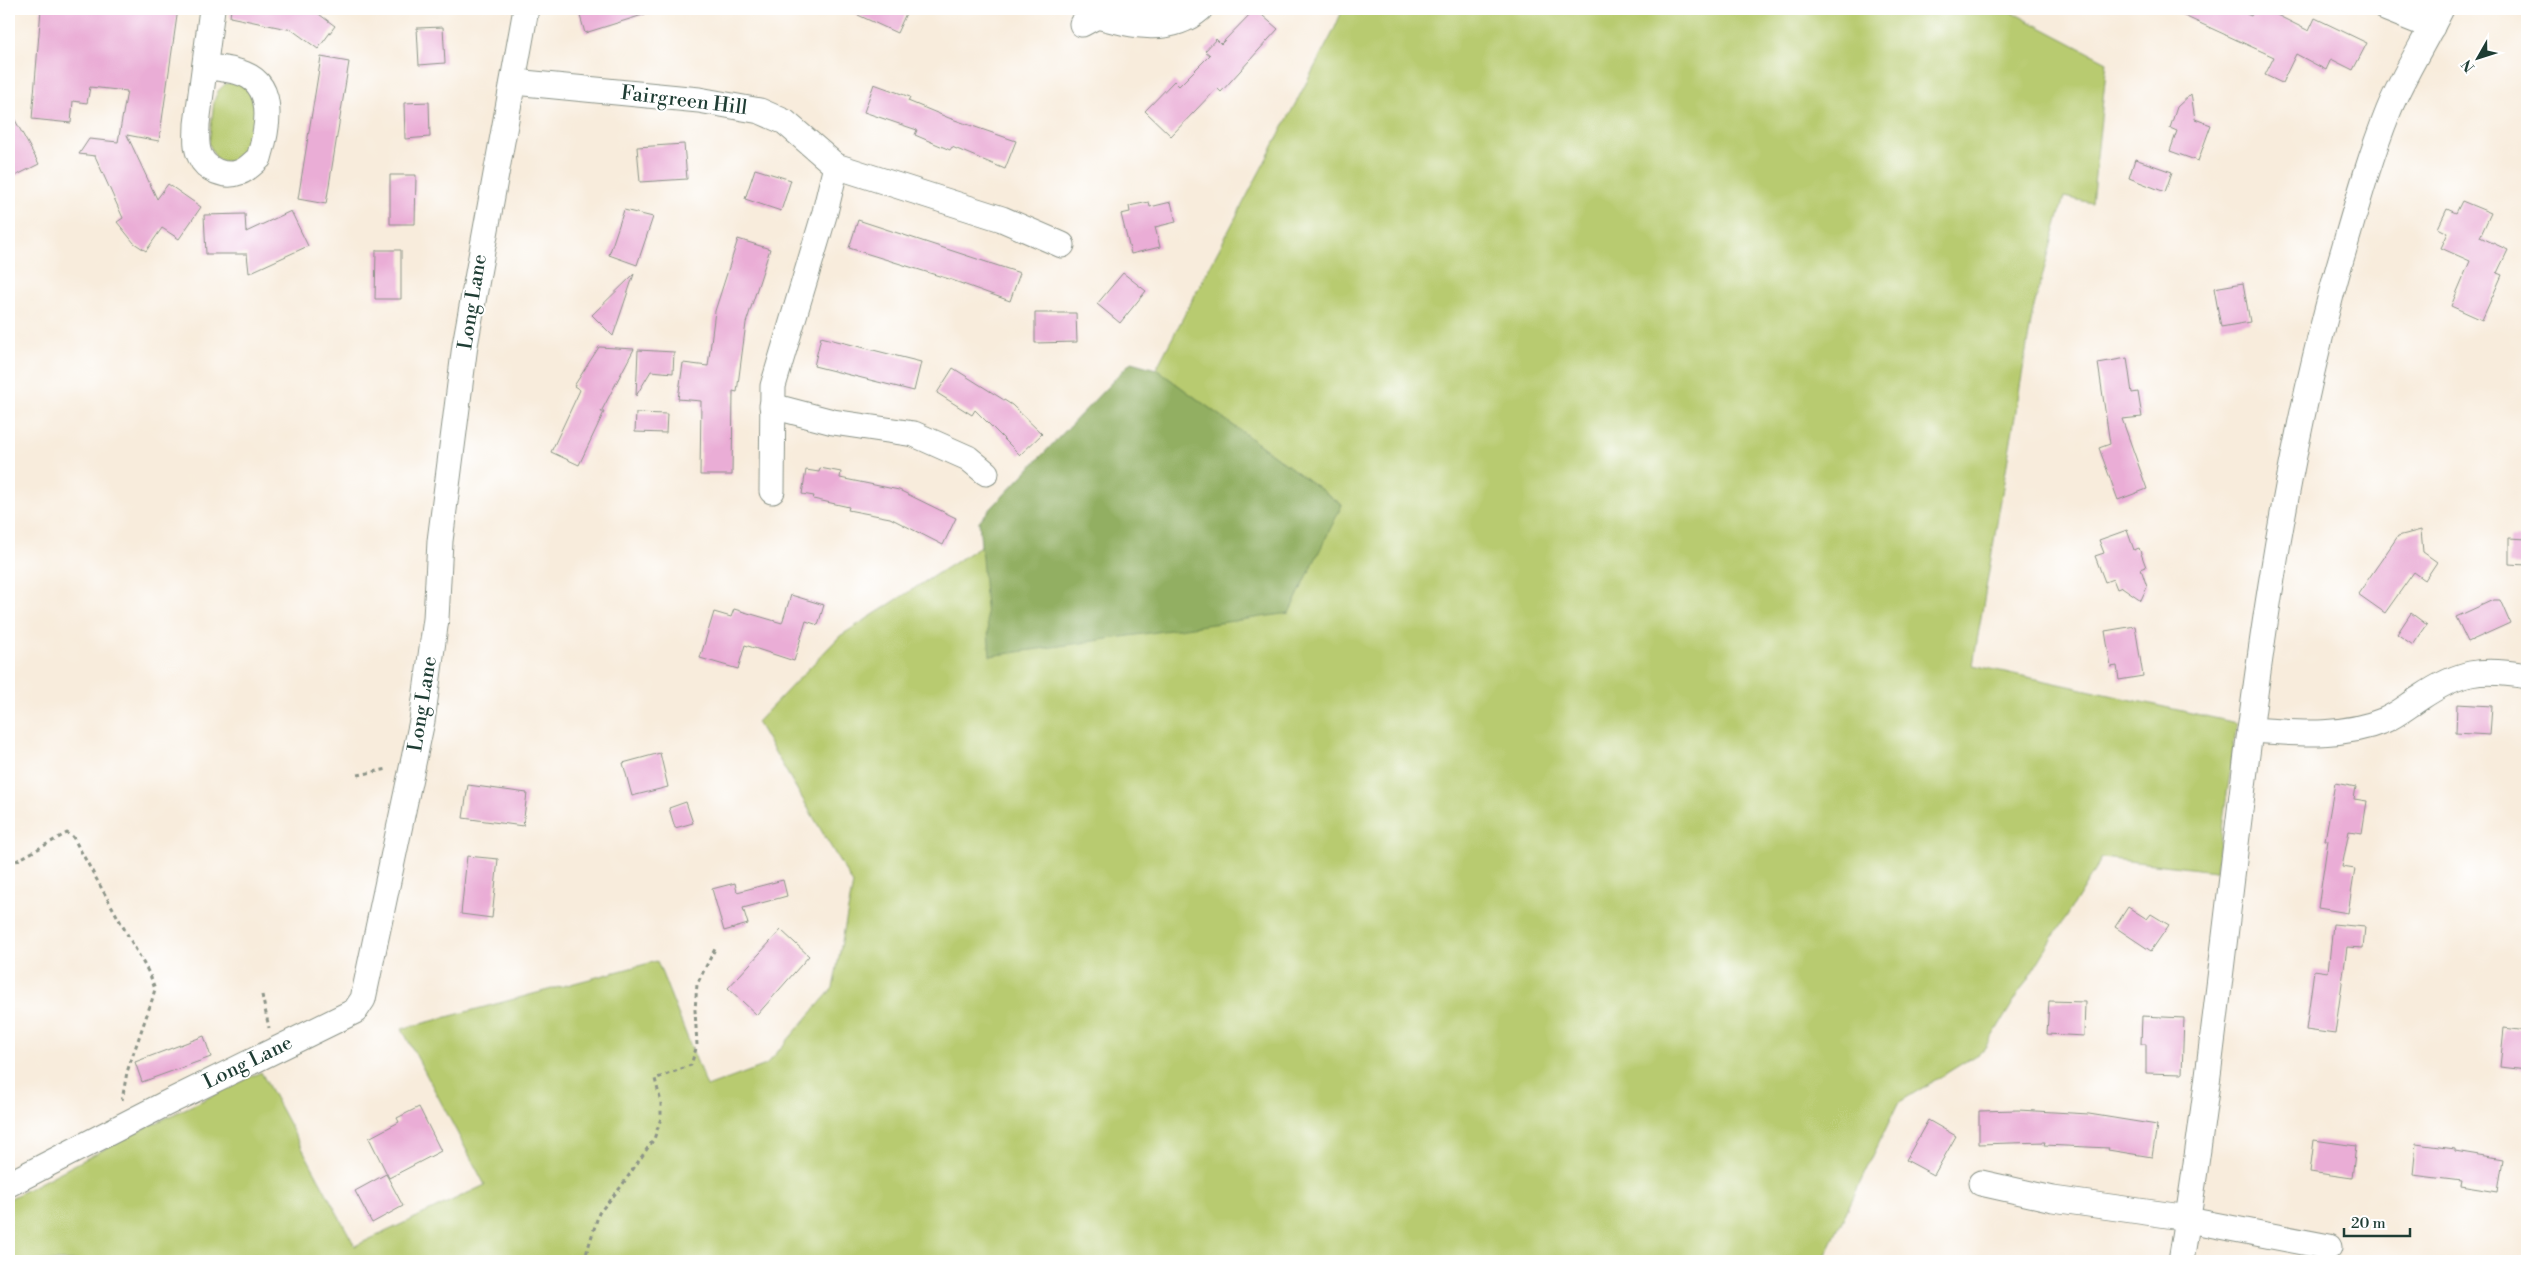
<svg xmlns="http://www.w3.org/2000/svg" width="2536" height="1270" font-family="'Libre Bodoni',serif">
<rect width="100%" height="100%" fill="#fff"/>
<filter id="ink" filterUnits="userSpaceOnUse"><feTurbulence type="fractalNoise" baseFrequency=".02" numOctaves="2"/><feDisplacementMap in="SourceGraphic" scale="10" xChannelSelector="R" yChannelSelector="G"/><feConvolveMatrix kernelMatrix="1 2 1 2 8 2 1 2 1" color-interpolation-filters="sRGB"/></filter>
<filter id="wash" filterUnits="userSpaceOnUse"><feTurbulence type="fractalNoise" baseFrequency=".0096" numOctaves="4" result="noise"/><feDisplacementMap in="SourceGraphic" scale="20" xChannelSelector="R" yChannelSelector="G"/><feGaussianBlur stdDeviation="1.12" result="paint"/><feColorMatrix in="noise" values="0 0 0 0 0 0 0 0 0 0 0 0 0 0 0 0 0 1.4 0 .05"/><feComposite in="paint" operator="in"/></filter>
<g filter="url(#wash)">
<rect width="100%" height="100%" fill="#f8ecdc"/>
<g fill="#b8cb6f" stroke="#6c8452">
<polygon points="1343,9 2006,9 2107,62 2092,203 2064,197 2033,310 1973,665 2237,723 2216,871 2102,858 1984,1050 1898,1103 1823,1261 9,1261 9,1199 137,1132 261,1072 355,1246 485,1185 402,1029 657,961 707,1087 766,1065 833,988 853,884 757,722 840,636 982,545 991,656 1342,505 1156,369 1333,32"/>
<path d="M233 82 245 83 258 99C256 125 258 175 216 159L209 144 214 101 218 91 225 84Z"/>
</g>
<polygon fill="#92af62" stroke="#58764b" points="1131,362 1156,369 1342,505 1289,613 990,656 979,521"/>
<g id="blocks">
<g fill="#eaadd6">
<polygon points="41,9 178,9 159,141 127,135 157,199 168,184 201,207 179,239 162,228 146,251 134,243 117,222 123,218 95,156 79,154 89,139 118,142 127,91 90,87 87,103 73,101 71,123 32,119"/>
<polygon points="231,9 312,9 335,26 318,49 292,30 230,17"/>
<polygon points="578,9 649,9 649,13 585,33"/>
<polygon points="845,9 908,9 897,33"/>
<polygon points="1255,9 1278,29 1221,92 1217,88 1171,136 1145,111 1174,81 1179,86 1210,55 1205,51 1216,39 1221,44"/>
<polygon points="2169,9 2236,9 2251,16 2254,9 2265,9 2309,31 2315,18 2367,43 2353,70 2331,59 2326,70 2296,54 2282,83 2265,75 2274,57"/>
<polygon points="443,27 445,63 419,65 417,28"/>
<polygon points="321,57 349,62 326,204 298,199"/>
<polygon points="874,84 910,97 908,101 949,118 1016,141 1005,169 952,147 950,150 915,135 917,130 864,112"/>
<polygon points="2191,94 2195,119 2211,125 2198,161 2170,151 2177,131 2170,128 2177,107"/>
<polygon points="429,102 430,137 405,139 404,103"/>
<polygon points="9,109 39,164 9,179"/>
<polygon points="684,144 687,179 640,182 637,147"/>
<polygon points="2135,159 2172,172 2165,192 2129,178"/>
<polygon points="755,169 791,180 781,211 745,199"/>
<polygon points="390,175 416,175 415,224 390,224"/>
<polygon points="2462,201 2491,213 2480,237 2508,250 2497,273 2502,275 2482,320 2451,306 2470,261 2441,248 2448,233 2438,228 2447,209 2456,213"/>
<polygon points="1149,202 1150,207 1171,202 1176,222 1155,227 1160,247 1131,254 1121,214 1130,212 1129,206"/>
<polygon points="624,210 653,217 637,265 609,255"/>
<polygon points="291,211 308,246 249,273 247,254 206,254 204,215 245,214 246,232"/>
<polygon points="858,220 1020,273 1010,301 949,279 849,248"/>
<polygon points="738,239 770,249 746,323 737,392 733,391 732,475 700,475 701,401 678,399 683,363 708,366 715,311"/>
<polygon points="376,250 401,250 401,299 375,299"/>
<polygon points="1123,273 1146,291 1120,323 1097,304"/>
<polygon points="634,274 613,336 592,315"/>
<polygon points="2243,283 2250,322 2221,327 2214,288"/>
<polygon points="1035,313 1076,313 1077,342 1035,343"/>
<polygon points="821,337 921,362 914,391 814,366"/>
<polygon points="599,347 634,349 601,412 604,412 579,465 551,452 580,390 574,386"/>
<polygon points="638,350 674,352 673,373 651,371 636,396"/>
<polygon points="2127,358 2132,393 2138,392 2142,417 2122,419 2147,489 2118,500 2099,448 2110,444 2098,363"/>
<polygon points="953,368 1012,405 1042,434 1020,455 975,410 972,415 937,393"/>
<polygon points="636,413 667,414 666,433 635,432"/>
<polygon points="820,468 841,472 840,478 899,490 956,518 943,545 890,518 848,510 849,507 813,499 814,496 802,494 806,470 819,472"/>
<polygon points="2127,530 2134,550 2139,548 2146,567 2141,569 2147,587 2141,600 2122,587 2117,589 2113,579 2105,582 2095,556 2104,553 2099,540"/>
<polygon points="2421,530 2423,552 2437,562 2425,580 2414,572 2385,613 2358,594 2398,536"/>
<polygon points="2509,538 2527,539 2527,565 2509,564"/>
<polygon points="791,595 824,605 818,625 806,621 794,661 745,645 738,669 700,658 714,612 731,617 734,609 782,623"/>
<polygon points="2493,600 2500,600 2510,623 2468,642 2456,617"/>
<polygon points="2411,613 2427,625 2413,645 2397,634"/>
<polygon points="2135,626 2143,676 2119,680 2117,666 2111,667 2105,631"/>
<polygon points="2457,704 2492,706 2490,735 2456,733"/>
<polygon points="660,753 668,787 632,796 623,763"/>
<polygon points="2335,783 2356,787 2354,799 2367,801 2362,833 2349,831 2342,867 2355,869 2348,913 2318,908 2328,840 2325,840"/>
<polygon points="468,785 527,793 523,826 463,818"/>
<polygon points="686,802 693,823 675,828 669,808"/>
<polygon points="467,856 498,859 492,918 461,914"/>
<polygon points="783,880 787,896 743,908 748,924 724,931 712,889 735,883 737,892"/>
<polygon points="2128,907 2147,919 2151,914 2169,925 2151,951 2115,927"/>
<polygon points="2333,924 2365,927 2363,948 2347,947 2335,1034 2306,1030 2314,970 2328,972"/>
<polygon points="781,930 809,956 757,1015 728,988"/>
<polygon points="2049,1001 2085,1002 2084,1036 2047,1034"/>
<polygon points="2142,1016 2184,1018 2182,1074 2146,1073 2146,1044 2141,1044"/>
<polygon points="2504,1028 2527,1031 2527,1070 2500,1067"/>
<polygon points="204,1036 211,1057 142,1082 135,1062"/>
<polygon points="419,1107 441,1151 389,1178 369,1138 399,1122 397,1118"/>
<polygon points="2018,1110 2089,1114 2157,1125 2152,1157 2108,1150 2109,1148 2044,1145 2045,1142 1979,1144 1979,1111"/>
<polygon points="1928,1120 1956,1136 1934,1175 1906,1160"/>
<polygon points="2314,1140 2356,1146 2352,1178 2310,1172"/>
<polygon points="2416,1144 2455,1149 2455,1151 2503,1159 2498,1192 2460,1186 2461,1181 2413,1175"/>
<polygon points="386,1174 403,1206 372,1223 355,1191"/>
</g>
</g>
</g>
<g filter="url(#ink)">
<use href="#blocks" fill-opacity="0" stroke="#8c9488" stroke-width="1"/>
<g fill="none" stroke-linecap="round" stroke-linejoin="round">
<defs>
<g id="minor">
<polyline points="2387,9 2432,27"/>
<path d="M1082 24 1097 16C1132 25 1170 35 1200 9"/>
<path d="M205 67C218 68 232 69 244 74 277 87 267 132 259 158 253 163 247 170 240 172 225 178 206 170 200 156 195 146 197 134 197 124L212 9"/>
<polyline points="514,82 699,100 760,111 785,122 836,166"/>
<polyline points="772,406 833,422 914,434 968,458 986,473"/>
<polyline points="772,491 773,386 825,212 836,166 1002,219 1062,245"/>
<path d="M2250 730C2296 733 2341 738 2385 720 2397 715 2409 705 2420 698 2460 671 2480 668 2527 676"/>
<polyline points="1981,1183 2053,1199 2189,1218"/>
<polyline points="9,1184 165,1104 355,1011 363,999 422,721 436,619 440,541 465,345 526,9"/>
<polyline points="2188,1220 2329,1247"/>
<path d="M2181 1261C2236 930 2247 591 2339 266 2354 215 2368 162 2388 112 2402 77 2424 43 2441 9"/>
</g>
</defs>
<use href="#minor" stroke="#8c9488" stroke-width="27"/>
<g stroke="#8c9488" stroke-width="3" stroke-dasharray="4 4" stroke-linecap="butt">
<polyline points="358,775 388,769"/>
<polyline points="9,865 67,833 73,837 150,975 155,989 152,1000 127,1072 122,1100"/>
<polyline points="262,995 269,1028"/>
<polyline points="584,1261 599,1213 620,1188 654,1139 661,1118 661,1102 655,1079 691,1065 697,1045 695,1010 697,984 716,947"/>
</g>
<use href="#minor" stroke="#fff" stroke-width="25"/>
</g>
</g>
<g text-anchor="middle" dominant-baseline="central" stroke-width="4" stroke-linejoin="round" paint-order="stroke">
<g font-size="20" fill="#1f3d34" stroke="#fff">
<text transform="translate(684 101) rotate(7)">Fairgreen Hill</text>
<text transform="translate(473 302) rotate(-81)">Long Lane</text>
<text transform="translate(423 704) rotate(-81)">Long Lane</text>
<text transform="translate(248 1063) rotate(-26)">Long Lane</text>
</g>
</g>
<rect width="2536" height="1270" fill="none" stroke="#fff" stroke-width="30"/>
<g transform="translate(2478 58) rotate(231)" stroke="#ffffff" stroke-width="4" paint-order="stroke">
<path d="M0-4L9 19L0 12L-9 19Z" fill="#1f3d34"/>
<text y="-8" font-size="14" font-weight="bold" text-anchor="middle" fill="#1f3d34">N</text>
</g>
<path d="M2344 1228v8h66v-8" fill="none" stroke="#1f3d34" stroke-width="2.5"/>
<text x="2351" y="1228" font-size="15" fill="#1f3d34" stroke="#ffffff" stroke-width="4" paint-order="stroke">20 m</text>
</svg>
